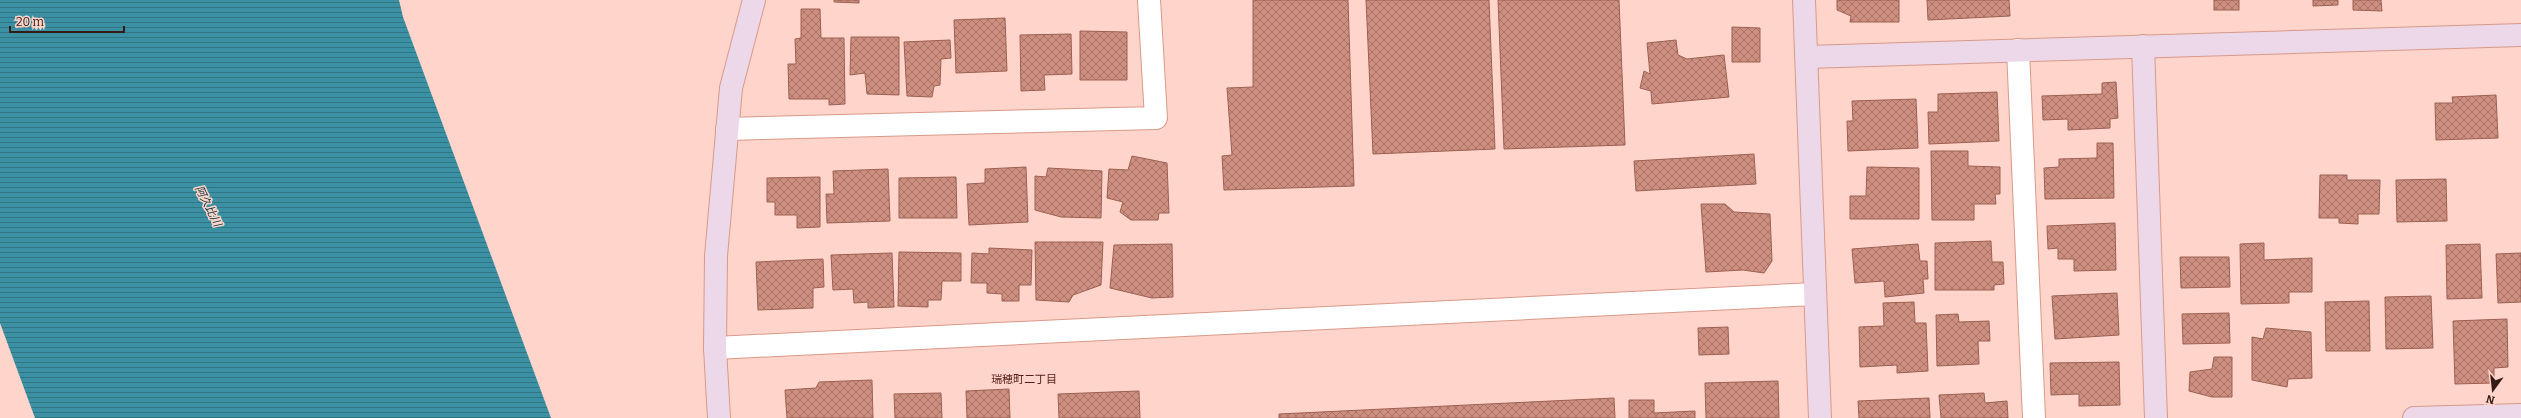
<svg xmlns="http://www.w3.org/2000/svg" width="2521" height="418" font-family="Bitter,'Noto Sans JP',serif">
<defs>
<pattern id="water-rules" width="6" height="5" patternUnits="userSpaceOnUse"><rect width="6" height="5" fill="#3b91a3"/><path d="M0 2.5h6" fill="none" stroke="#327684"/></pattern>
<pattern id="building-cross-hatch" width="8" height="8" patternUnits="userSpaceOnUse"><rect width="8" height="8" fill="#cf8f80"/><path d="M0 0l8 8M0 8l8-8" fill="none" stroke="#a97468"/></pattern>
</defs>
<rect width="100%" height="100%" fill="#ffd5cb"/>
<polygon fill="url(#water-rules)" points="0,0 399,0 403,17 551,418 35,418 0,323"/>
<g fill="url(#building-cross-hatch)" stroke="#9b6052">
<polygon points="834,0 859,0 859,3 834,2"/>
<polygon points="1253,0 1348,0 1354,186 1224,190 1222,156 1232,155 1227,88 1253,87"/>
<polygon points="1366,0 1489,0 1495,149 1373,154"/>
<polygon points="1498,0 1619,0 1625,145 1504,149"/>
<polygon points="1837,0 1899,0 1899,22 1850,22 1851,16 1837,10"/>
<polygon points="1927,0 2009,0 2010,16 1928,20"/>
<rect x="2214" y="0" width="25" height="10"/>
<polygon points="2313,0 2338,0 2338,5 2313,6"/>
<polygon points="2353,0 2381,0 2382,11 2353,10"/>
<polygon points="801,9 820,9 821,38 844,38 845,104 829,105 829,99 789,99 788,64 796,64 795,39 801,38"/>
<polygon points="1005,18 1007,71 956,73 954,20"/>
<polygon points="1732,27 1760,28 1760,62 1732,62"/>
<polygon points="1080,31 1127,32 1127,80 1080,80"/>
<polygon points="1071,34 1072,74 1044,75 1045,90 1021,91 1020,35"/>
<polygon points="851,37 899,37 899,95 867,94 865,73 850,75"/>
<polygon points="950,40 951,58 941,59 940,85 934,86 932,97 907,96 904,42"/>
<polygon points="1676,40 1678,55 1687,59 1724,55 1729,97 1652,104 1651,91 1640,88 1644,71 1650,74 1647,43"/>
<polygon points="2116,82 2118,118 2110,119 2110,128 2068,130 2068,119 2043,120 2042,96 2102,94 2102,83"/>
<polygon points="1997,92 1999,141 1929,144 1928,112 1938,112 1938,94"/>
<polygon points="2496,95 2498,138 2436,140 2435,103 2453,103 2452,97"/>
<polygon points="1916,99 1918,148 1848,151 1847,121 1853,121 1852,101"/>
<polygon points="2097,143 2113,143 2114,198 2045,199 2044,168 2059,167 2059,159 2097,158"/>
<polygon points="1931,151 1968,151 1968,166 2000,167 2000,194 1995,194 1996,204 1974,204 1974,220 1932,220"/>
<polygon points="1754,154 1756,184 1636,191 1634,161"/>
<polygon points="1132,156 1167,163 1169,213 1159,213 1158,220 1131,220 1120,212 1123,202 1107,198 1109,169 1128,170"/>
<polygon points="1026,167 1028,222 969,225 967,184 985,183 985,169"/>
<polygon points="1867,167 1919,168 1919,219 1850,219 1850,196 1866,196"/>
<polygon points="1048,168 1102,171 1101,218 1061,217 1035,210 1035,176 1046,177"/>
<polygon points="888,169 890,221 827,223 826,194 834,194 833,171"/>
<polygon points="2320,175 2347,175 2347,180 2380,180 2379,214 2358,214 2358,224 2339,223 2339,218 2319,218"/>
<polygon points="820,177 820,227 797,228 797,215 775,215 775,202 767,202 767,178"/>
<polygon points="956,177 957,218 899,218 899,178"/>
<polygon points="2446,179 2447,221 2397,222 2396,180"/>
<polygon points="1701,204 1725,204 1734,212 1770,214 1772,261 1764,273 1743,270 1706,272"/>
<polygon points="2115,223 2116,270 2074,271 2074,259 2058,259 2058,248 2048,249 2047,226"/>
<polygon points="1991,241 1992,262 2003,262 2004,284 1994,285 1994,290 1935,290 1935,243"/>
<polygon points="1035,242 1103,242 1101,285 1073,295 1069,302 1036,300"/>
<polygon points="2264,243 2264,260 2312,258 2312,292 2289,292 2289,303 2241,304 2240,244"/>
<polygon points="1172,244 1173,297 1152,298 1110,288 1114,245"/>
<polygon points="1918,244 1920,261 1927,261 1928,279 1923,279 1924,293 1885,297 1884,281 1855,283 1852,249"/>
<polygon points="2480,244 2482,298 2447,299 2446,245"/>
<polygon points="989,248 1032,250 1031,285 1019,285 1019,301 1002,301 1002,294 987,293 987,283 971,283 972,253 989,254"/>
<polygon points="899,252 961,253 961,281 942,281 941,300 928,300 928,307 898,306"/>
<polygon points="892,253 894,307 868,308 868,302 854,303 853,289 833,290 831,255"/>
<polygon points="2521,253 2521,302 2498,303 2496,254"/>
<polygon points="2180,257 2229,257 2230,287 2181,288"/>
<polygon points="823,259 824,287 813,288 813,308 758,310 756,262"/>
<polygon points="2117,293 2119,335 2055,339 2052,296"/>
<polygon points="2431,296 2433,348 2386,349 2385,297"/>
<polygon points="2369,301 2370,351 2326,351 2325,302"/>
<polygon points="1914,302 1915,323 1926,323 1928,371 1897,373 1897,365 1860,367 1859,327 1884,326 1883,303"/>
<polygon points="2229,313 2230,343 2183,344 2182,314"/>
<polygon points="1958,314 1959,322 1989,321 1990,341 1978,341 1979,364 1937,366 1936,315"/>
<polygon points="2507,319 2508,367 2494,368 2494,383 2455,384 2453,321"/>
<polygon points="1728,327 1729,354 1699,355 1698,328"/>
<polygon points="2266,328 2311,332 2312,378 2288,379 2287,387 2252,380 2252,337 2263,339"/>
<polygon points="2214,357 2232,357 2232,397 2212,397 2189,391 2190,372 2212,369"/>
<polygon points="2119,362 2120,405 2079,406 2079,394 2051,395 2050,363"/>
<polygon points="872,380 873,418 787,418 785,390 816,388 819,382"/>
<polygon points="1778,381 1779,418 1706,418 1705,383"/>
<polygon points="1009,389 1010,418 967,418 966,391"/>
<polygon points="1139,391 1140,418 1059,418 1058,394"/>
<polygon points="941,393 942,418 895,418 894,394"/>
<polygon points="1984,393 1985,403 2007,401 2008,418 1941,418 1939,395"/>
<polygon points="1614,398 1615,418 1279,418 1279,414"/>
<polygon points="1929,398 1930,418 1859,418 1858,401"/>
<polygon points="1629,400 1654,400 1654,413 1695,411 1695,418 1629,418"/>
</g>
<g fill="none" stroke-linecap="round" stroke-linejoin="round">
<defs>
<g id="street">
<polyline points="2018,50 2034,418"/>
<polyline points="727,129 1156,118 1149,0"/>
<polyline points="715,348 1815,294"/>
</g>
<g id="secondary">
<polyline points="1804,0 1820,418"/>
<polyline points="2143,46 2156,418"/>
<polyline points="1807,57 2521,35"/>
<polyline points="719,418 715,348 716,256 731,88 754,0"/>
<polyline points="2414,418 2521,415"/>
</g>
</defs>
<use href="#street" stroke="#d99989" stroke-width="24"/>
<use href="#secondary" stroke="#d99989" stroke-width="24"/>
<use href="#street" stroke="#fff" stroke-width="22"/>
<use href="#secondary" stroke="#ecd8e8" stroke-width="22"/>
</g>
<g text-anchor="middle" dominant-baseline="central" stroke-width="3" stroke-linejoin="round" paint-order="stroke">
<g font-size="11" font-style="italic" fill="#063038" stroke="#ffd5cb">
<text transform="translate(208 206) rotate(63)">阿久比川</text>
</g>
<g font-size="11" fill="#531e13" stroke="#ffd5cb">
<text x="1024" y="379">瑞穂町二丁目</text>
</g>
</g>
<g transform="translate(2493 390) rotate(195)" stroke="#ffd5cb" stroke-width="3" paint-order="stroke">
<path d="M0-3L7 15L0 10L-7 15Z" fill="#341b16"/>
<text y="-6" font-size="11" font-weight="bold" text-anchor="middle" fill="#341b16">N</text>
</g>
<path d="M10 26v6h114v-6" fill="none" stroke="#341b16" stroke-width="2"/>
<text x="16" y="26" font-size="12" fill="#341b16" stroke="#ffd5cb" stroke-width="3" paint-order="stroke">20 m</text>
</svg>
